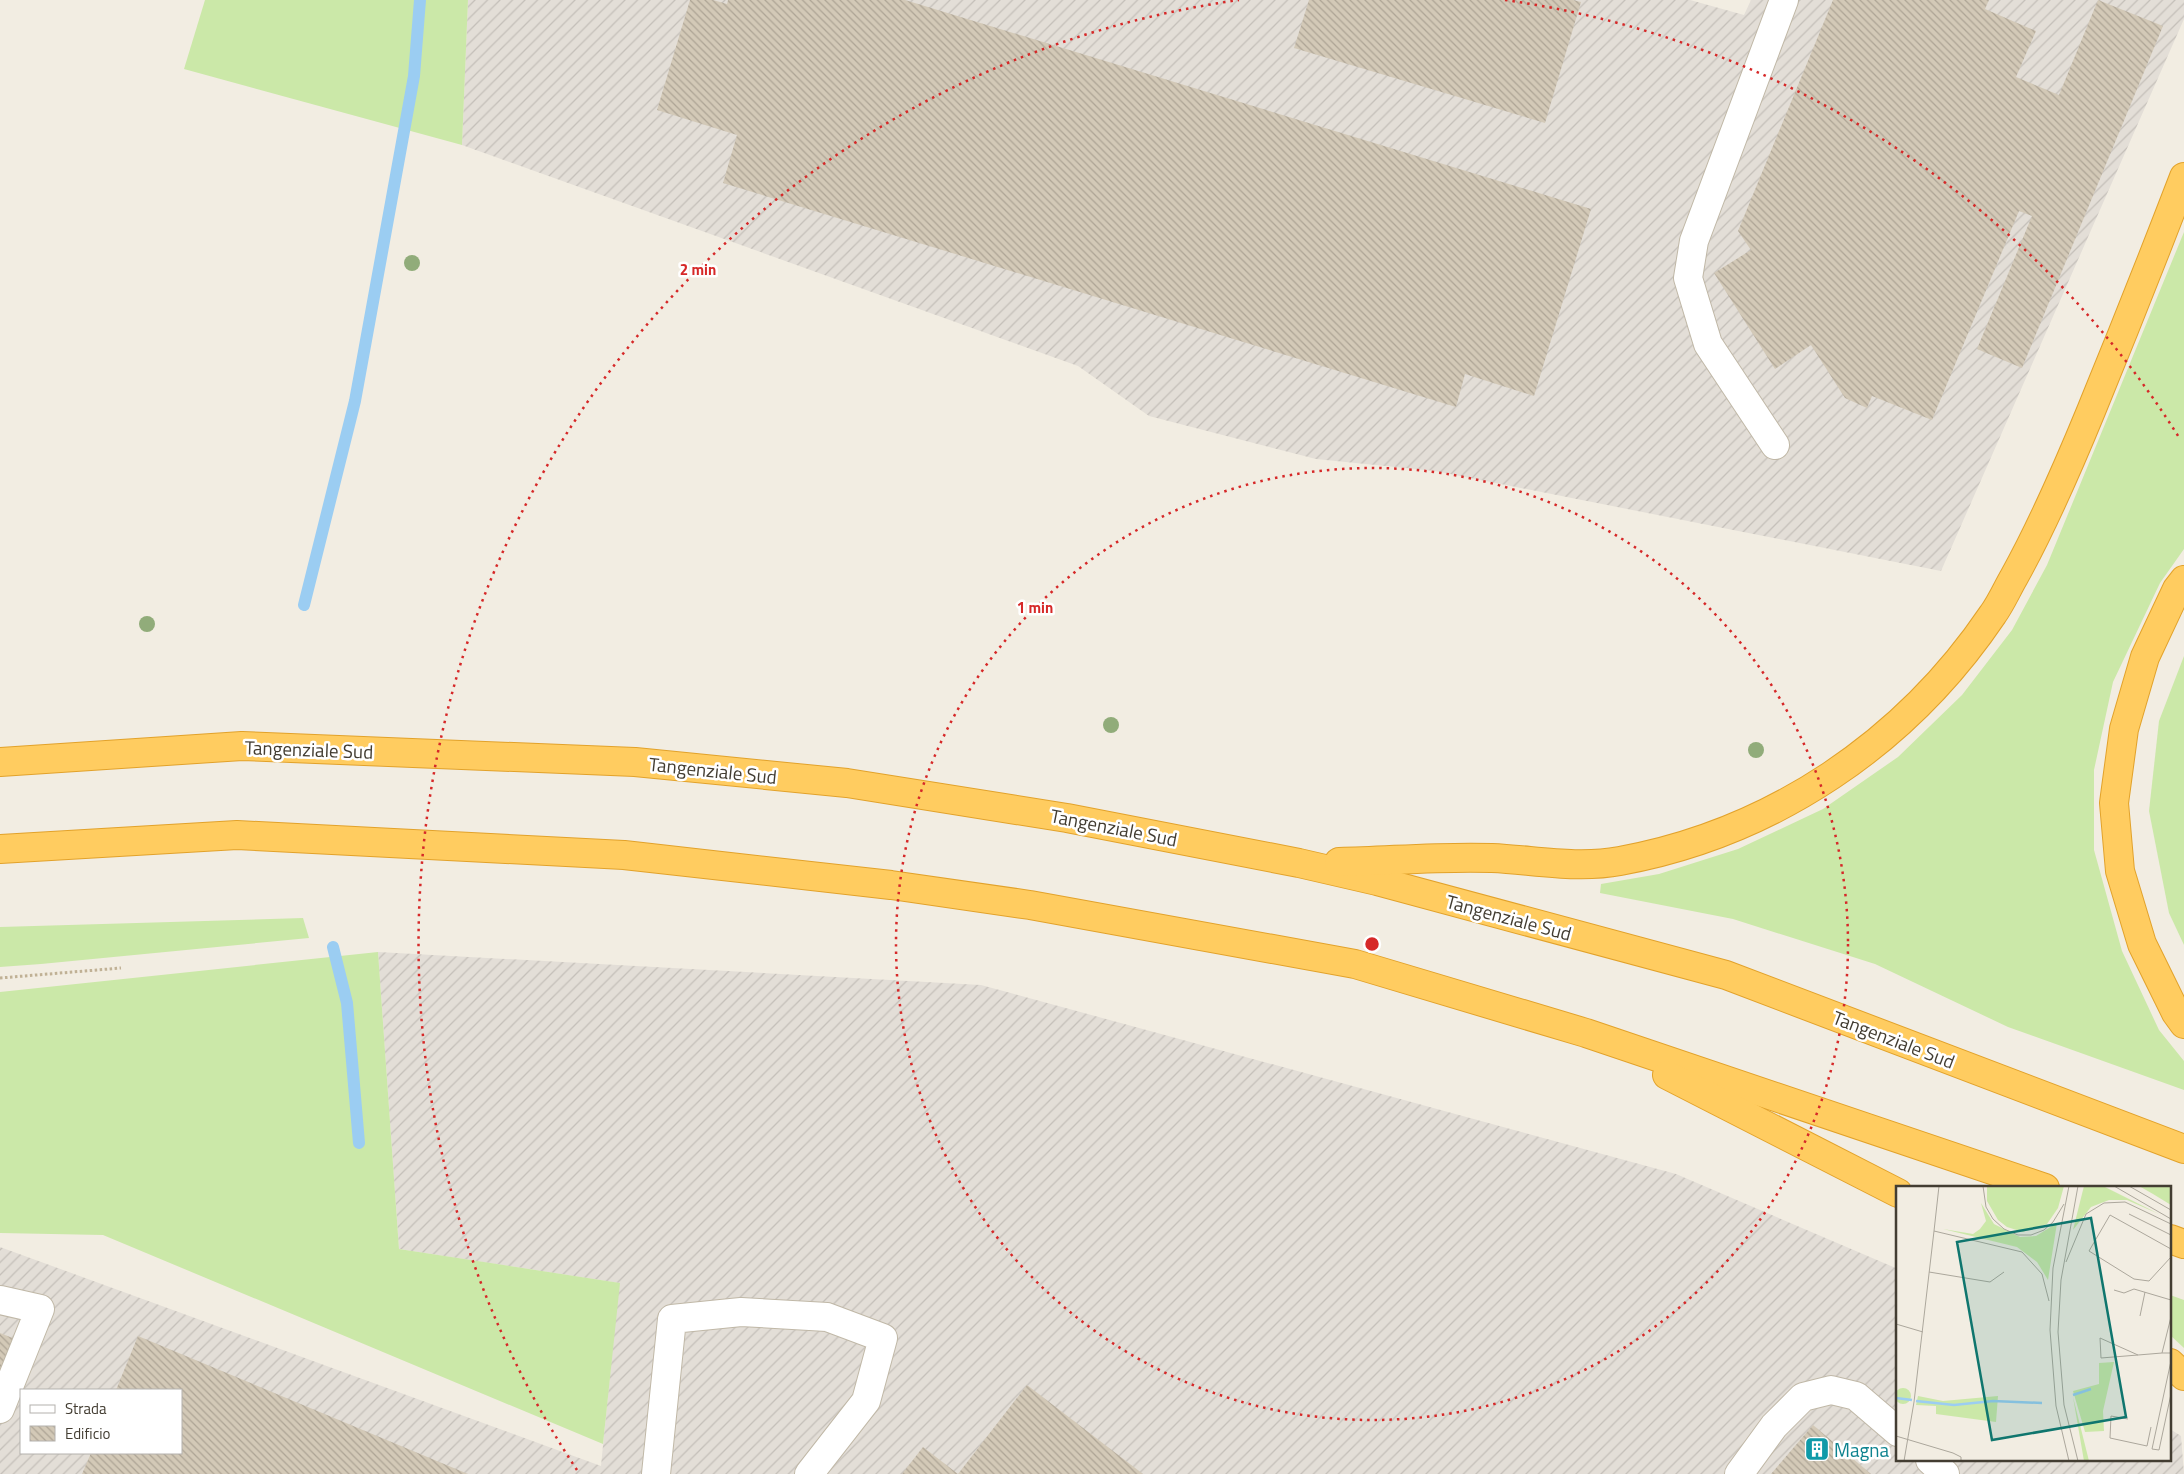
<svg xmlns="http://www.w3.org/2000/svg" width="2184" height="1474" font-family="'Titillium Web',sans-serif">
<defs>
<pattern id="industrial-furrows" width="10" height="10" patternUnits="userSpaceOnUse" patternTransform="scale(1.25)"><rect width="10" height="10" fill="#e3ded7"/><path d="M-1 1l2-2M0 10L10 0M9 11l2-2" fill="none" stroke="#c4bfb9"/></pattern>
<pattern id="building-back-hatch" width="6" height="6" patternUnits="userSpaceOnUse" patternTransform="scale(1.25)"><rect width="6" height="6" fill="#d3c9b7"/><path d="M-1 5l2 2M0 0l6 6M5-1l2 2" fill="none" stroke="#ada495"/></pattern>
</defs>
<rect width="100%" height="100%" fill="#f2ede2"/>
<g fill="url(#industrial-furrows)" fill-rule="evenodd">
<polygon points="468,0 1690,0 1744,15 1751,0 2184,0 2184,19 1941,571 1435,471 1316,459 1149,416 1078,366 462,145"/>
<path d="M378 952 981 985 1676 1174 1898 1269V1460H2170V1429L2181 1436 2184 1474H0V1247L601 1466 619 1283 399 1249ZM21 1390H181V1453H21Z"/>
</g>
<g fill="#cbe8a8">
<polygon points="205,0 468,0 462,145 184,69"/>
<polygon points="2184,232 2184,549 2160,583 2113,682 2094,770 2094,850 2122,951 2159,1030 2184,1061 2184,1090 2008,1027 1875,964 1733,919 1600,893 1601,884 1659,874 1738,849 1823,809 1898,757 1962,695 2012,630 2047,565"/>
<polygon points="2184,656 2184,945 2169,913 2149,811 2159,721"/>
<polygon points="303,918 309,938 41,964 0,967 0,927"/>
<polygon points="378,952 399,1249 620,1283 603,1444 103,1235 0,1233 0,992"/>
<polygon points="2170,1295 2184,1300 2184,1348 2170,1335"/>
</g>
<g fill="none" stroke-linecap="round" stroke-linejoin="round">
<g stroke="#9bcdf2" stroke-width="12">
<polyline points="304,605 355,401 414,76 420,0"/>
<polyline points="333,947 347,1003 359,1143"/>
</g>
</g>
<g fill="url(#building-back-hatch)">
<polygon points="690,0 713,0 727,4 728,0 905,0 1591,209 1534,396 1465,374 1456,407 723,183 737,135 657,110"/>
<polygon points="1309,0 1573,0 1581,2 1545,123 1294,48"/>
<polygon points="1833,0 1989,0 1985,9 2036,31 2016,77 2059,95 2098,0 2163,26 2022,368 1977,349 2032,216 2019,211 1932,420 1872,396 1867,408 1845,398 1811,345 1775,369 1714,273 1751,250 1738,231"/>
<polygon points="0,1333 15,1339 0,1376"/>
<polygon points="138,1336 468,1474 82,1474 91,1453 181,1453 181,1390 116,1390"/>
<polygon points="1027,1385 1143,1474 958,1474"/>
<polygon points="1813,1425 1871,1474 1771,1474"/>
<polygon points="923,1447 958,1474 902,1474"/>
</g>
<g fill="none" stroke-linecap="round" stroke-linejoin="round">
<defs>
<g id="minor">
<polyline points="1775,445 1708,344 1688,278 1694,241 1784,0"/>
<polyline points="0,1300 40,1309 0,1409"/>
<polyline points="1930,1460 1945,1474"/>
<polyline points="656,1474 672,1319 741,1312 827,1317 883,1338 866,1401 809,1474"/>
<polyline points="1739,1474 1774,1426 1803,1397 1831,1390 1856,1396 1898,1432"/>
</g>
<g id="highway">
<polyline points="2184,580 2177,589 2145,657 2124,729 2114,803 2120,871 2142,944 2176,1013 2184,1024"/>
<polyline points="0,762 242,746 635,762 847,783 1067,818 1299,863 1377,881 1726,975 2184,1149"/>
<polyline points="0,849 237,835 624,855 891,885 1030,905 1355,964 1586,1033 2045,1188"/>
<path d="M1339 862C1390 861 1441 856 1492 858 1535 860 1577 869 1620 861 1773 833 1906 743 1993 614 2001 603 2007 589 2014 577 2044 523 2068 467 2091 411 2123 333 2154 255 2184 177"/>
<polyline points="1667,1075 1898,1193"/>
<polyline points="2170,1239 2184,1244"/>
<polyline points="2170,1363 2184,1376"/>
</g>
</defs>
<use href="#minor" stroke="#c0b8a7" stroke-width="30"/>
<use href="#highway" stroke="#e2a22b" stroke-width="30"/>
<polyline stroke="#c0b195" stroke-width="3" stroke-dasharray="2.5 2.5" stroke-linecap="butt" points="0,978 121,968"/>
<use href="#minor" stroke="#fff" stroke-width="28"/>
<use href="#highway" stroke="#ffcc60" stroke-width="28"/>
</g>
<g fill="#91ac7a">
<circle cx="412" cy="263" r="8"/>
<circle cx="147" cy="624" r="8"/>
<circle cx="1111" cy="725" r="8"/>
<circle cx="1756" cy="750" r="8"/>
</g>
<g fill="none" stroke="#d62828" stroke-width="2.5" stroke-dasharray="2.5 5">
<circle cx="1372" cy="944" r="476"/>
<path d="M577 1470A953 953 0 0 1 1239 0M1505 0A953 953 0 0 1 2180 439"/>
</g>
<defs>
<symbol id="building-square" viewBox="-11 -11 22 22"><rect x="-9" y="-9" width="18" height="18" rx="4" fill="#0f9aa8" stroke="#fff"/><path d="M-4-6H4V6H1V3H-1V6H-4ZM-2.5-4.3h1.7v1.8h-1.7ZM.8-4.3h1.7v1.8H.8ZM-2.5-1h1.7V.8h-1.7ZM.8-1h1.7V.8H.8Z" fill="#fff"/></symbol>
</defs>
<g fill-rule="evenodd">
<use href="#building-square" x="1803" y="1435" width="28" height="28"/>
</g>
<g text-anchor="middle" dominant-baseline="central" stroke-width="5" stroke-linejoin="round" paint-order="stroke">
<g font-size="19" fill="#433d32" stroke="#fff">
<text transform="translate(309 749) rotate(2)">Tangenziale Sud</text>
<text transform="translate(713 770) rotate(6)">Tangenziale Sud</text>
<text transform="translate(1114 827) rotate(11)">Tangenziale Sud</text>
<text transform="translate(1509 917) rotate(15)">Tangenziale Sud</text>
<text transform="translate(1894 1039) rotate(21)">Tangenziale Sud</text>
</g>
<g font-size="19" fill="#0d838f" stroke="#fff" text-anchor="start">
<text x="1834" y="1449">Magna</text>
</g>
</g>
<g transform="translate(1896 1186)">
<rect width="275" height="275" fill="#f2ede2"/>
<path d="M91 0H168L162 22 151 38 127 46 111 41 102 34 91 15ZM188 0H207L263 28 231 14H213L195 21 177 44ZM243 0H275V19L257 8ZM85 17 98 38 124 51 140 50 161 37 152 94 141 76 121 61 47 43 77 48 84 43 90 35ZM218 176 207 225 208 245 189 246 177 205 203 198V177ZM-1 210a8 8 0 1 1 16 0a8 8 0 1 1-16 0ZM22 210 47 215 102 210 100 236 40 228V220L20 219ZM177 211 193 275H188Z" fill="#cbe8a8"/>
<path fill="none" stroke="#9bcdf2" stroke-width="2.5" d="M177 209 195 203M0 212 16 214M20 215 58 219 97 215 146 217"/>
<path fill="none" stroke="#aca79c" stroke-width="1" d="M87 0 90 21 97 33 108 43 122 49H135L148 44 157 36 168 18M173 0 157 82 154 144 160 220 173 275M218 0 275 33M233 0 275 24M233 28 275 49M38 45 43 0M38 45 126 66 146 88 153 115M275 63 214 29 193 65 238 93 253 95 275 71M170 76 190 28 208 17 229 16 275 38M33 86 94 96 108 86M218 104 228 107 238 103 275 114M244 130 249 106M0 138 27 146M266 167 275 131M242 169 204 152 205 172 242 169 266 167H275M275 175 256 263 263 264 275 208M232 233 215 230 214 252 251 260 255 241M0 250 57 267 65 271V275M8 275 18 216 38 45M182 275 168 219 162 146 165 94 182 0"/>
<path fill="#0f766e" fill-opacity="0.15" stroke="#0f766e" stroke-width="2.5" d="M195 32 230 231 96 254 61 56Z"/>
<rect width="275" height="275" fill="none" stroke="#433d32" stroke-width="2.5"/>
</g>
<circle cx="1372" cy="944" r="8" fill="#d62828" stroke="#fff" stroke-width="2.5"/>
<g font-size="15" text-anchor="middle" font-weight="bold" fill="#d62828" stroke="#fff" stroke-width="5" stroke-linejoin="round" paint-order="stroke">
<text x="698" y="275">2 min</text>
<text x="1035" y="613">1 min</text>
</g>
<rect x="20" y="1389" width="162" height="65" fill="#ffffff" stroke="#b4b1ad"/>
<rect x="30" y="1405" width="25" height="8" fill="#ffffff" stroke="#b4b1ad"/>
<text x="65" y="1414" font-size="15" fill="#433d32">Strada</text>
<rect x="30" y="1426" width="25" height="15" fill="url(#building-back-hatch)" stroke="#b4b1ad"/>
<text x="65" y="1439" font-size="15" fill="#433d32">Edificio</text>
</svg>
